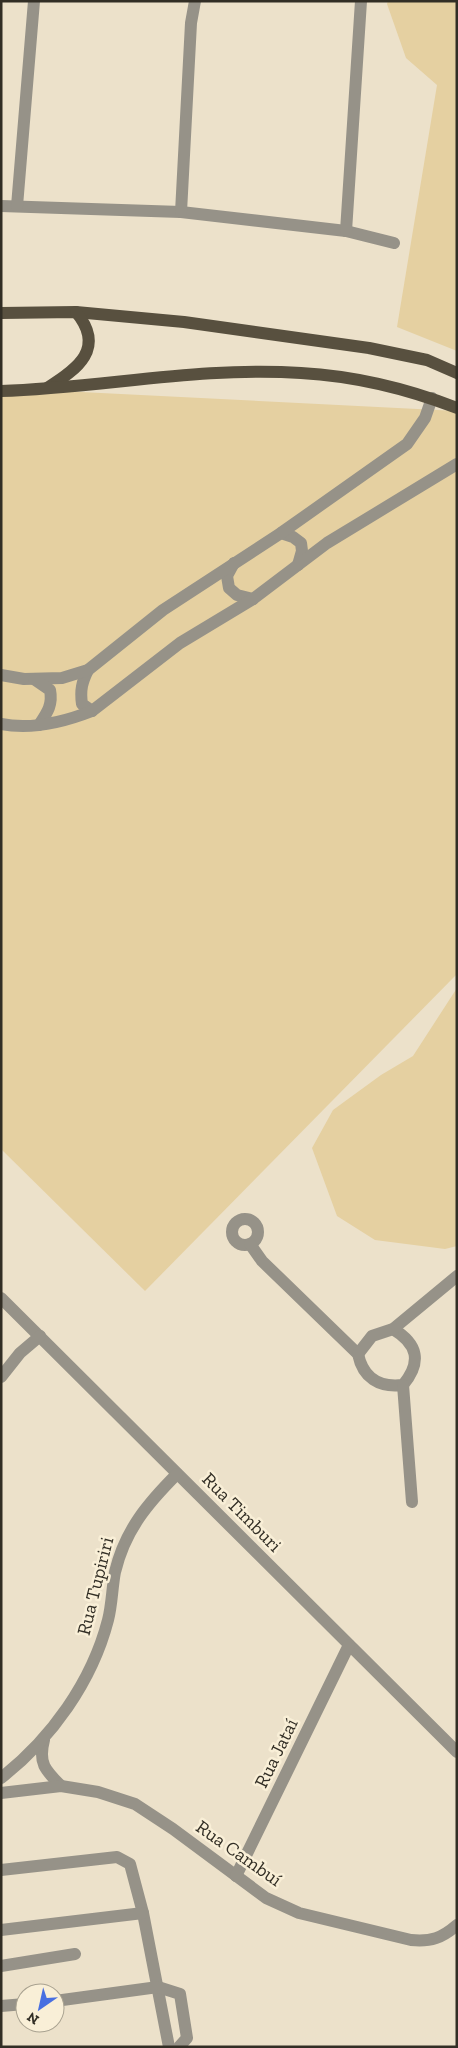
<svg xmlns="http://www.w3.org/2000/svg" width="458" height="2048" font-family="'Zilla Slab',serif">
<rect width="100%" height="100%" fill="#ece1ca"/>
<g fill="#e5d0a1">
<polygon points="388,1 457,1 457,351 397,327 437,85 406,58 387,4"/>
<polygon points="1,388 457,411 457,974 145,1291 1,1149"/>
<polygon points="457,988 457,1246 445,1249 375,1240 337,1216 312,1148 333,1110 381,1075 413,1056"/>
</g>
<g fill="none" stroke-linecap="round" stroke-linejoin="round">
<g stroke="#969288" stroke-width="12">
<polyline points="1,206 181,212 346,231 394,243"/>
<polyline points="17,206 34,1"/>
<polyline points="181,212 191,23 195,1"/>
<polyline points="346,231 361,1"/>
<polyline points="281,533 293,537 301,543 302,551 298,565"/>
<polyline points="234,563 227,576 229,588 237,595 253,599"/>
<path d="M88 670C82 682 80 690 82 704L92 711"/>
<polyline points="1,675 24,679 62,678 88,670 163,610 281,533 407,444 425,418 432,398"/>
<path d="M34 679 50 690C53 705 47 713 39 725"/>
<path d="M1 724C31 730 64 722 92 711L180 643 253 599 327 543 457 464"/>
<circle cx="245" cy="1232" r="13"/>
<path d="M250 1244 262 1261 358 1354C363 1378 379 1388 403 1385 422 1362 418 1344 393 1329"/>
<polyline points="1,1298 457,1752"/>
<polyline points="358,1354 372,1336 393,1329 457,1276"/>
<polyline points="1,1377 20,1353 40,1336"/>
<polyline points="403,1385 412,1502"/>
<path d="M44 1740C38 1763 45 1770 61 1786"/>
<path d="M1 1778C51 1739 92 1682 108 1620 112 1605 112 1588 115 1572 125 1530 148 1503 177 1474"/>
<path d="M1 1793 61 1786 98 1792 135 1804 173 1829 266 1898 299 1913 411 1940C431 1942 442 1938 457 1925"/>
<polyline points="1,1870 117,1857 130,1864 143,1913 169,2047"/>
<polyline points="236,1876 349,1645"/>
<polyline points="1,1930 143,1913"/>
<polyline points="1,1966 75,1954"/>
<polyline points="55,2001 158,1987 180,1994 187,2038 179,2047"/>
<polyline points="1,2006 25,2004"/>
</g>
<g stroke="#58503f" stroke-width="12">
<polyline points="1,313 76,312 184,322 369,348 427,360 457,373"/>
<path d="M47 388C78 369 106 348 76 312"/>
<path d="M1 391C101 388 201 366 301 373 354 376 408 389 457 408"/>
</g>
</g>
<g text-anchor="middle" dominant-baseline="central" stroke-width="5" stroke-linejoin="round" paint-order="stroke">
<g font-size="19" fill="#322e25" stroke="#f9efd7">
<text transform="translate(242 1512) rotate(45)">Rua Timburi</text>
<text transform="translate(95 1586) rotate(-76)">Rua Tupiriri</text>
<text transform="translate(276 1753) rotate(-64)">Rua Jataí</text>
<text transform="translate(239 1853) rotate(35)">Rua Cambuí</text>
</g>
</g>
<rect width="458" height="2048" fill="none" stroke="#322e25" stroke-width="5"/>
<g transform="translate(40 2008) rotate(214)"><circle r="24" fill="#f9efd7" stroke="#a9a290"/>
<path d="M0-4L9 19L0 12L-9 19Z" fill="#486fe1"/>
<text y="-8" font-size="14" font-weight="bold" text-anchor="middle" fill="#322e25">N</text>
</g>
</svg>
